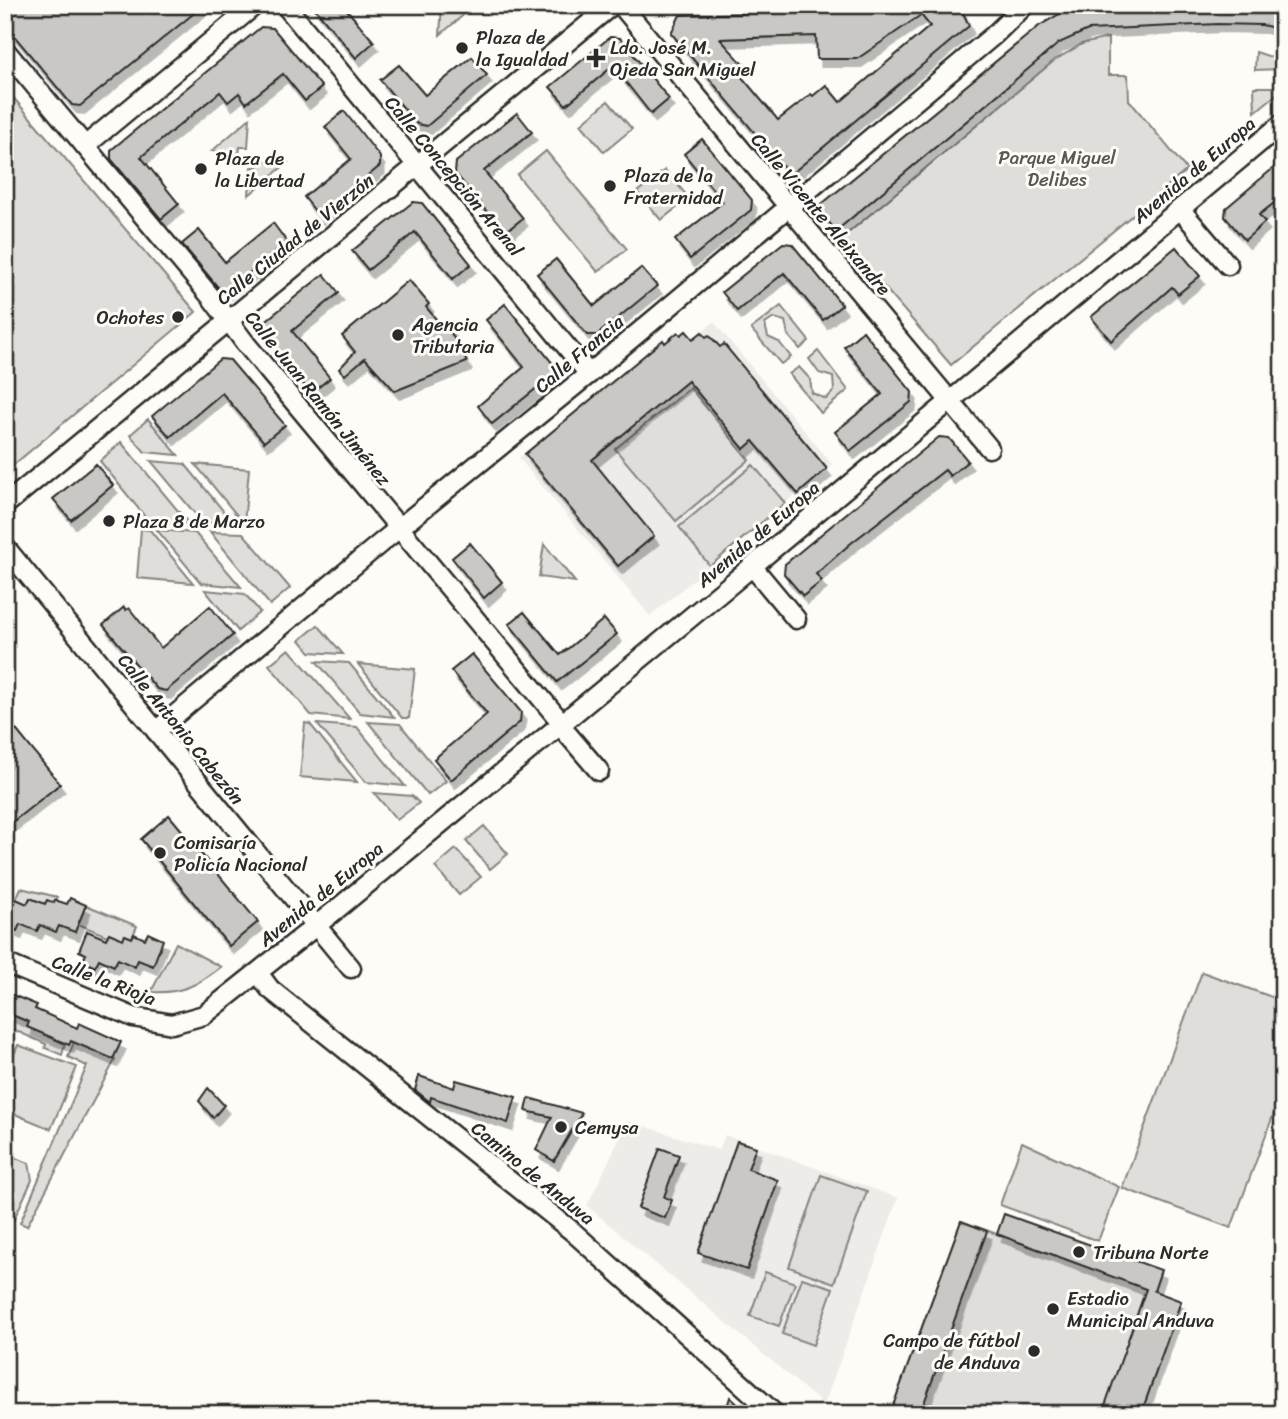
<svg xmlns="http://www.w3.org/2000/svg" width="1288" height="1419" font-family="Sriracha,sans-serif">
<defs>
<filter id="shadow"><feDropShadow dx="4.5" dy="8" stdDeviation="0" flood-color="#0004"/></filter>
</defs>
<rect width="100%" height="100%" fill="#fdfcf7"/>
<filter id="ink" filterUnits="userSpaceOnUse"><feTurbulence type="fractalNoise" baseFrequency=".0143" numOctaves="2"/><feDisplacementMap in="SourceGraphic" scale="14" xChannelSelector="R" yChannelSelector="G"/><feConvolveMatrix kernelMatrix="1 2 1 2 8 2 1 2 1" color-interpolation-filters="sRGB"/></filter>
<g filter="url(#ink)">
<g fill="#edece8">
<polygon points="714,322 832,464 650,616 519,458 663,340 666,342 678,332 681,335 686,331 693,339"/>
<polygon points="628,1121 719,1150 725,1135 898,1198 824,1405 587,1206"/>
</g>
<g fill="#dfdeda" stroke="#858482" stroke-width="2">
<polygon points="442,5 475,5 440,35"/>
<polygon points="1108,38 1108,75 1128,75 1129,100 1187,170 951,365 842,238 1055,60 1082,44"/>
<polygon points="1256,52 1283,61 1283,69 1255,70"/>
<polygon points="1254,87 1280,87 1283,89 1255,112"/>
<polygon points="5,88 196,312 5,472"/>
<polygon points="608,101 632,129 604,152 581,124"/>
<polygon points="250,118 248,147 240,147 239,154 212,151"/>
<polygon points="546,151 627,249 598,272 517,175"/>
<polygon points="259,160 287,163 249,195 251,167 258,167"/>
<polygon points="665,170 689,198 661,220 637,192"/>
<polygon points="781,306 809,341 800,349 788,335 785,321 774,318 765,324 768,337 779,342 791,357 781,364 751,329"/>
<polygon points="818,351 848,390 821,413 789,374 799,367 810,379 812,393 826,399 834,391 833,377 819,373 809,359"/>
<polygon points="690,388 749,460 676,521 615,449"/>
<polygon points="148,419 178,455 145,452 130,435"/>
<polygon points="121,442 189,524 150,523 100,461"/>
<polygon points="151,461 185,464 234,524 202,522"/>
<polygon points="195,464 249,469 244,524"/>
<polygon points="753,465 785,503 710,566 679,527"/>
<polygon points="141,529 150,530 193,583 137,578"/>
<polygon points="157,530 195,533 241,587 201,583"/>
<polygon points="210,532 243,533 290,588 270,605"/>
<polygon points="544,544 575,582 539,577"/>
<polygon points="205,590 245,594 260,612 238,631"/>
<polygon points="318,625 343,654 310,652 300,640"/>
<polygon points="289,649 350,719 311,715 269,665"/>
<polygon points="316,661 349,663 394,717 360,713"/>
<polygon points="358,664 415,669 409,718 402,718"/>
<polygon points="368,722 400,724 446,781 428,795"/>
<polygon points="305,723 310,724 357,782 300,777"/>
<polygon points="317,724 357,727 405,786 366,782"/>
<polygon points="374,793 412,796 419,803 397,820"/>
<polygon points="484,826 508,854 490,869 466,841"/>
<polygon points="456,849 481,877 459,895 435,867"/>
<polygon points="21,888 57,897 54,903 45,904 30,898 27,904 16,899"/>
<polygon points="86,905 137,926 132,938 125,935 123,939 109,933 107,936 78,924"/>
<path d="M176 943 221 967C198 985 181 994 151 992Z"/>
<polygon points="1202,972 1283,1001 1283,1089 1231,1228 1122,1188"/>
<polygon points="5,1012 29,1022 28,1027 65,1044 62,1055 45,1048 46,1044 5,1026"/>
<polygon points="74,1042 115,1060 27,1226 20,1223 87,1066 68,1057"/>
<polygon points="18,1045 77,1067 51,1129 5,1110 5,1075"/>
<polygon points="1022,1142 1119,1187 1098,1241 1000,1205"/>
<polygon points="5,1154 29,1163 32,1180 14,1219 5,1215"/>
<polygon points="821,1175 867,1191 834,1283 789,1267"/>
<polygon points="961,1221 1181,1301 1141,1414 890,1414"/>
<polygon points="765,1272 795,1283 779,1326 750,1316"/>
<polygon points="802,1278 833,1288 813,1345 782,1334"/>
</g>
<g fill="#c9c8c4" stroke="#2b2b2b" stroke-width="2" fill-rule="evenodd" filter="url(#shadow)">
<polygon points="5,5 204,5 80,106 72,105 5,25"/>
<polygon points="312,5 343,5 374,42 356,58"/>
<polygon points="1084,5 1283,5 1283,30 1262,25 1218,24 1088,30 1059,43 836,231 817,208 1039,26 1061,13"/>
<path d="M961 8 969 26 790 175 671 33 680 15ZM921 15 930 26 840 102 826 85 813 96 811 94 778 120 736 70 743 64 720 39 816 36 817 59H857Z"/>
<polygon points="261,27 273,28 322,87 305,101 283,74 246,103 239,93 228,102 220,92 159,142 141,157 179,204 161,219 111,159 111,150"/>
<polygon points="610,37 620,38 669,99 651,114 613,66 566,105 550,87"/>
<polygon points="472,57 487,75 427,126 417,124 380,80 399,65 425,95"/>
<polygon points="344,111 380,157 380,166 319,216 304,197 351,159 325,127"/>
<polygon points="517,113 532,132 484,171 523,218 504,233 455,173 456,162"/>
<polygon points="702,139 752,200 751,210 690,259 675,240 723,202 684,154"/>
<polygon points="1283,160 1283,196 1259,215 1265,222 1245,240 1225,217 1226,208"/>
<polygon points="413,202 422,203 471,264 453,279 415,232 368,270 352,251"/>
<polygon points="273,223 287,242 227,291 221,291 182,244 199,230 225,262"/>
<polygon points="783,243 792,244 842,305 823,320 784,273 737,311 722,292"/>
<polygon points="1176,247 1200,276 1178,294 1172,287 1111,341 1091,317"/>
<polygon points="556,259 594,306 641,268 657,286 597,335 587,335 537,274"/>
<polygon points="324,274 339,293 292,331 330,378 311,393 263,333 263,323"/>
<polygon points="409,280 429,304 426,307 441,325 447,322 452,331 451,333 467,362 395,391 365,358 345,375 339,369 355,352 342,336"/>
<polygon points="505,304 554,365 553,375 492,424 478,406 524,367 486,320"/>
<polygon points="686,331 693,339 702,332 706,337 709,335 720,347 724,344 827,469 798,494 753,441 744,449 688,381 592,460 654,536 618,566 525,454 663,340 665,343 678,332 681,335"/>
<polygon points="863,331 912,392 911,402 850,451 835,432 882,394 844,347"/>
<polygon points="220,359 230,360 285,425 264,442 222,393 170,437 152,416"/>
<polygon points="939,437 949,438 968,461 950,476 945,470 850,544 816,574 822,581 803,596 784,574 785,564"/>
<polygon points="96,464 113,485 71,520 53,499"/>
<polygon points="470,543 502,582 484,598 452,558"/>
<polygon points="210,606 233,635 166,691 157,689 103,625 124,607 126,610 129,608 161,648"/>
<polygon points="524,612 560,655 604,619 617,634 557,682 509,624"/>
<polygon points="472,654 521,712 520,722 451,780 434,759 487,714 451,671"/>
<polygon points="5,716 60,784 5,828"/>
<polygon points="169,815 258,922 229,946 141,839"/>
<polygon points="30,898 45,904 47,900 54,903 55,900 67,904 70,898 86,905 75,932 59,926 56,932 40,925 37,931 20,924 17,931 5,926 5,899 14,903 16,899 27,904"/>
<polygon points="87,931 106,939 109,933 123,939 125,935 132,938 134,934 145,939 148,933 163,940 153,966 138,960 135,967 118,959 114,966 99,959 95,967 83,961 86,954 79,951"/>
<polygon points="5,992 37,1005 35,1009 77,1028 79,1023 121,1042 113,1059 71,1041 69,1045 27,1027 29,1022 5,1012"/>
<polygon points="419,1076 454,1088 456,1080 516,1097 508,1123 431,1097 430,1102 415,1090"/>
<polygon points="208,1088 224,1105 213,1118 199,1101"/>
<polygon points="529,1098 582,1113 554,1161 536,1150 552,1117 526,1111"/>
<polygon points="737,1141 756,1147 748,1169 778,1180 747,1270 698,1253"/>
<polygon points="660,1148 679,1155 664,1197 672,1200 665,1218 638,1208"/>
<polygon points="1004,1214 1161,1270 1154,1291 1181,1301 1141,1414 1102,1414 1146,1289 997,1234"/>
<polygon points="961,1221 987,1231 920,1414 890,1414"/>
<polygon points="730,1397 748,1414 725,1414"/>
</g>
<g fill="none" stroke-linecap="round" stroke-linejoin="round">
<defs>
<g id="street">
<polyline points="285,5 589,374"/>
<polyline points="621,5 989,448"/>
<polyline points="5,50 211,297 246,344 561,722 564,730 599,771"/>
<polyline points="85,146 255,5"/>
<polyline points="1180,209 1228,265"/>
<polyline points="5,505 612,5"/>
<polyline points="5,547 351,968"/>
<polyline points="752,566 796,619"/>
<polyline points="156,731 377,546 589,374 994,35 1025,5"/>
<polyline points="5,963 133,1017 172,1024 204,1015 337,909 731,584 1283,123"/>
<polyline points="258,973 270,989 572,1231 775,1414"/>
</g>
</defs>
<use href="#street" stroke="#2b2b2b" stroke-width="23"/>
<use href="#street" stroke="#fdfcf7" stroke-width="18"/>
</g>
</g>
<g fill="#2b2b2b" stroke="#fdfcf7" stroke-width="2.5">
<circle cx="462" cy="48" r="7"/>
<path d="M592.5 47.5h7v7h7v7h-7v7h-7v-7h-7v-7h7z"/>
<circle cx="201" cy="169" r="7"/>
<circle cx="610" cy="186" r="7"/>
<circle cx="178" cy="317" r="7"/>
<circle cx="398" cy="335" r="7"/>
<circle cx="109" cy="521" r="7"/>
<circle cx="160" cy="853" r="7"/>
<circle cx="561" cy="1127" r="7"/>
<circle cx="1079" cy="1252" r="7"/>
<circle cx="1053" cy="1309" r="7"/>
<circle cx="1034" cy="1351" r="7"/>
</g>
<g text-anchor="middle" dominant-baseline="central" stroke-width="6" stroke-linejoin="round" paint-order="stroke">
<g font-size="19" fill="#2b2b2b" stroke="#fdfcf7" text-anchor="start">
<text x="476" y="37">Plaza de<tspan x="476" dy="22">la Igualdad</tspan></text>
<text x="610" y="47">Ldo. José M.<tspan x="610" dy="22">Ojeda San Miguel</tspan></text>
<text x="215" y="158">Plaza de<tspan x="215" dy="22">la Libertad</tspan></text>
<text x="624" y="175">Plaza de la<tspan x="624" dy="22">Fraternidad</tspan></text>
<text x="164" y="317" text-anchor="end">Ochotes</text>
<text x="412" y="324">Agencia<tspan x="412" dy="22">Tributaria</tspan></text>
<text x="123" y="521">Plaza 8 de Marzo</text>
<text x="174" y="842">Comisaría<tspan x="174" dy="22">Policía Nacional</tspan></text>
<text x="575" y="1127">Cemysa</text>
<text x="1093" y="1252">Tribuna Norte</text>
<text x="1067" y="1298">Estadio<tspan x="1067" dy="22">Municipal Anduva</tspan></text>
<text x="1020" y="1340" text-anchor="end">Campo de fútbol<tspan x="1020" dy="22">de Anduva</tspan></text>
</g>
<g font-size="19" fill="#585857" stroke="#fdfcf7">
<text x="1057" y="157">Parque Miguel<tspan x="1057" dy="22">Delibes</tspan></text>
</g>
<g font-size="19" fill="#2b2b2b" stroke="#fdfcf7">
<text transform="translate(1194 170) rotate(-40)">Avenida de Europa</text>
<text transform="translate(454 176) rotate(50)">Calle Concepción Arenal</text>
<text transform="translate(821 214) rotate(50)">Calle Vicente Aleixandre</text>
<text transform="translate(295 239) rotate(-39)">Calle Ciudad de Vierzón</text>
<text transform="translate(579 354) rotate(-40)">Calle Francia</text>
<text transform="translate(318 398) rotate(51)">Calle Juan Ramón Jiménez</text>
<text transform="translate(758 534) rotate(-40)">Avenida de Europa</text>
<text transform="translate(181 729) rotate(51)">Calle Antonio Cabezón</text>
<text transform="translate(321 894) rotate(-39)">Avenida de Europa</text>
<text transform="translate(104 980) rotate(21)">Calle la Rioja</text>
<text transform="translate(533 1173) rotate(39)">Camino de Anduva</text>
</g>
</g>
<rect width="1288" height="1419" fill="none" stroke="#fdfcf7" stroke-width="28"/>
<rect x="14" y="14" width="1260" height="1391" fill="none" stroke="#2b2b2b" stroke-width="2.5" filter="url(#ink)"/>
</svg>
